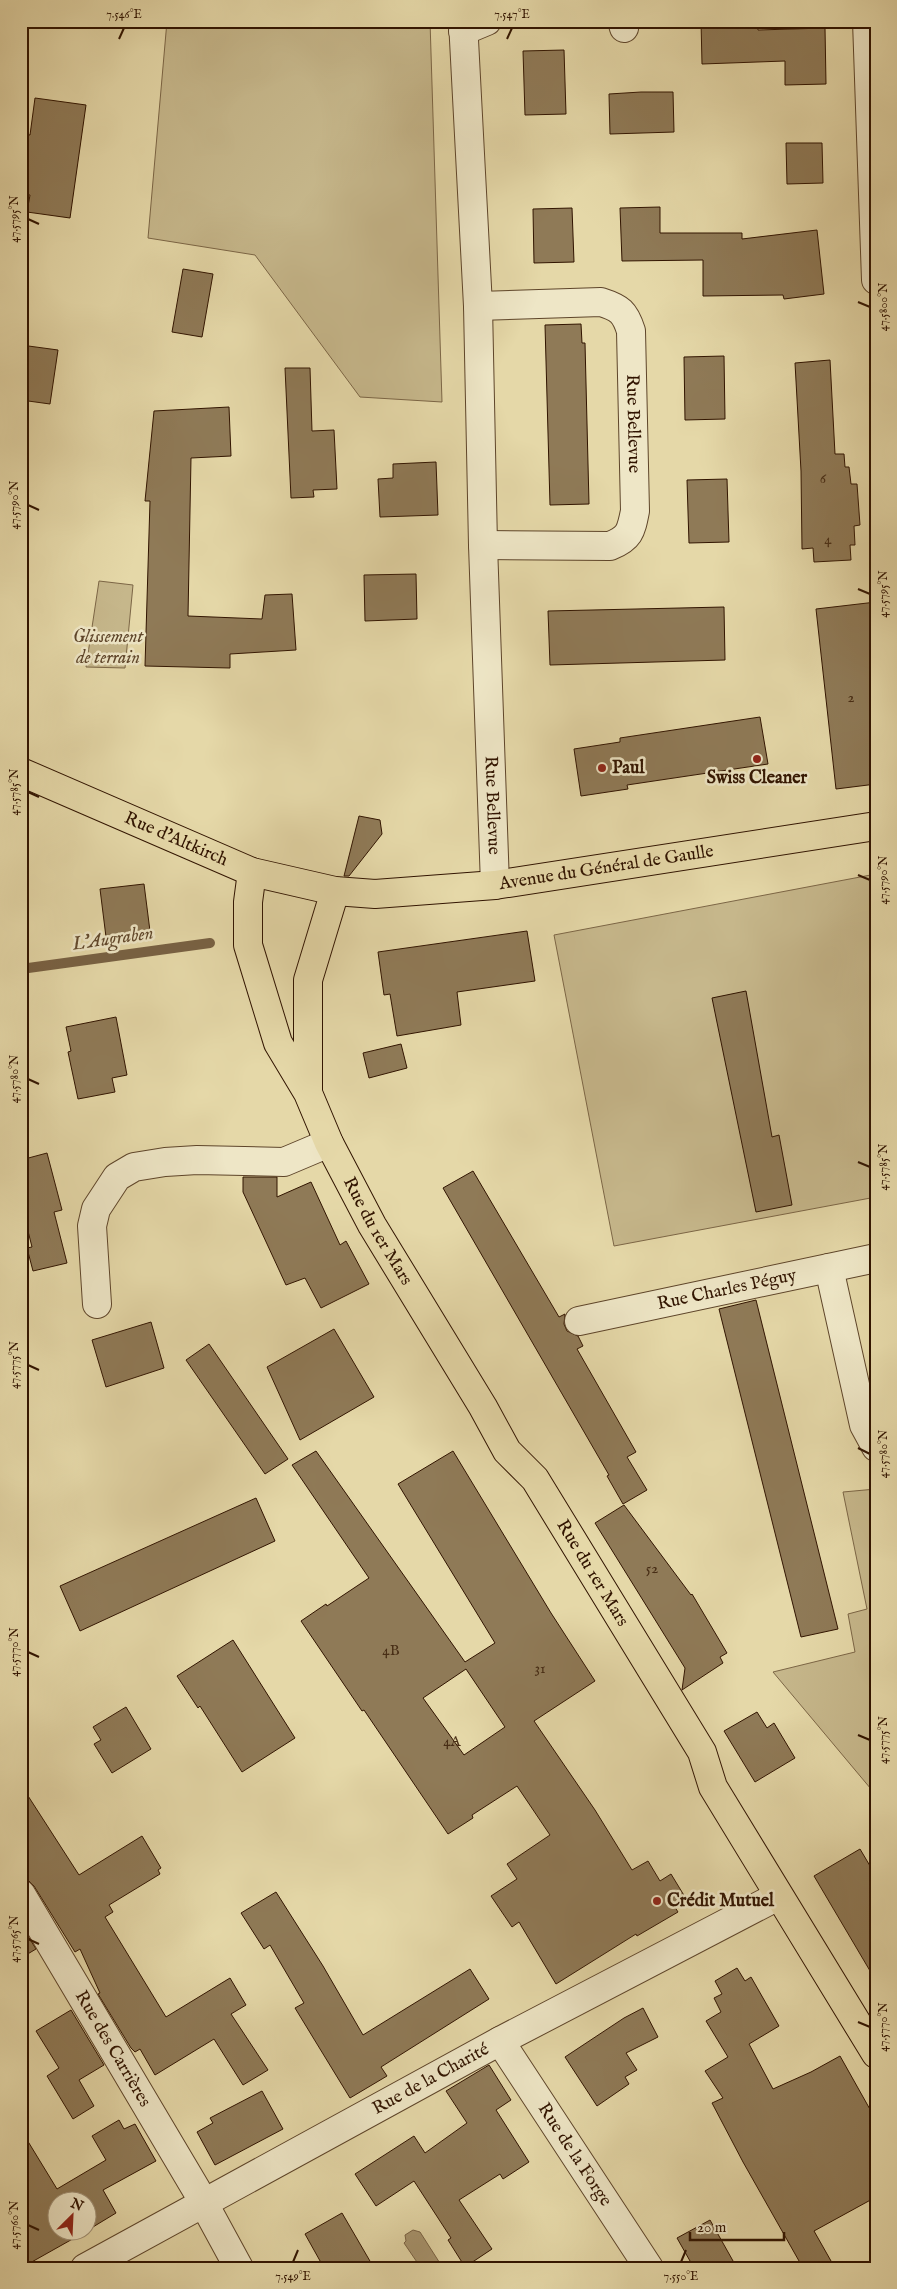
<svg xmlns="http://www.w3.org/2000/svg" width="897" height="2289" font-family="'IM FELL English',serif">
<rect width="100%" height="100%" fill="#e5d8a8"/>
<filter id="stains"><feTurbulence type="fractalNoise" baseFrequency=".004" numOctaves="4"/><feColorMatrix values="0 0 0 0 .2 0 0 0 0 .09 0 0 0 0 .02 0 0 0 .5 -.17"/></filter>
<radialGradient id="worn" r=".72"><stop offset=".6" stop-color="#630" stop-opacity="0"/><stop offset="1" stop-color="#630" stop-opacity=".3"/></radialGradient>
<g fill="#c6b78b" stroke="#7c6646">
<polygon points="167,21 430,21 442,402 360,397 255,255 148,238"/>
<polygon points="99,581 133,585 125,668 86,667"/>
<polygon points="876,874 876,1197 614,1246 554,935"/>
<polygon points="876,1489 876,1795 773,1672 855,1652 848,1614 867,1609 843,1492"/>
</g>
<polygon fill="#a8956f" stroke="#786143" points="413,2230 420,2232 443,2268 421,2268 404,2243 406,2241 405,2235"/>
<g fill="none" stroke-linecap="round" stroke-linejoin="round">
<polyline stroke="#786143" stroke-width="10" points="21,969 210,943"/>
</g>
<g fill="#8f7a57" stroke="#311400" fill-rule="evenodd">
<polygon points="701,21 757,21 758,30 825,28 826,84 785,85 785,61 702,64"/>
<polygon points="564,50 566,114 525,115 523,51"/>
<polygon points="641,92 673,92 674,132 610,134 609,94"/>
<polygon points="35,98 86,105 70,218 27,212 30,195 22,194 24,174 21,173 21,134 30,135"/>
<polygon points="786,143 822,143 823,183 787,184"/>
<polygon points="660,207 660,233 742,233 742,239 817,230 824,294 784,299 783,295 703,296 703,260 622,261 620,208"/>
<polygon points="572,208 574,262 534,263 533,209"/>
<polygon points="183,269 213,274 202,337 172,332"/>
<polygon points="581,324 582,343 585,343 589,504 550,505 545,325"/>
<polygon points="21,345 58,350 50,404 21,400"/>
<polygon points="724,356 725,419 685,420 684,357"/>
<polygon points="830,360 835,454 844,454 845,467 849,467 851,484 857,484 860,525 854,526 855,545 850,545 851,560 814,562 813,548 802,549 801,471 795,363"/>
<polygon points="285,368 310,368 312,431 334,430 337,489 313,490 314,497 291,498"/>
<polygon points="229,407 231,456 191,458 188,616 262,619 265,595 292,594 296,650 230,654 230,668 145,666 150,501 145,501 154,411"/>
<polygon points="436,462 438,515 380,517 378,479 393,478 393,464"/>
<polygon points="727,479 729,542 689,543 687,480"/>
<polygon points="416,574 417,619 365,621 364,575"/>
<polygon points="876,602 876,784 836,789 816,609"/>
<polygon points="724,607 725,660 550,665 548,611"/>
<polygon points="760,717 768,764 627,785 628,789 581,796 574,749 620,742 620,738"/>
<polygon points="359,816 380,820 382,834 349,876 344,876"/>
<polygon points="144,884 151,939 107,945 100,889"/>
<polygon points="527,931 535,981 457,992 461,1025 397,1036 390,994 384,995 378,952"/>
<polygon points="746,991 772,1137 779,1135 792,1205 756,1212 712,998"/>
<polygon points="116,1017 127,1075 112,1078 115,1092 78,1099 68,1052 71,1051 66,1027"/>
<polygon points="401,1044 407,1068 369,1078 363,1053"/>
<polygon points="47,1153 62,1210 54,1212 67,1263 33,1271 27,1248 32,1247 21,1203 21,1160"/>
<polygon points="473,1171 559,1317 565,1314 564,1324 567,1331 578,1336 583,1346 577,1349 636,1452 627,1457 647,1490 623,1504 607,1476 609,1475 443,1188"/>
<polygon points="243,1177 277,1177 277,1197 311,1182 340,1245 346,1241 369,1284 321,1308 305,1278 286,1285 243,1192"/>
<polygon points="756,1300 838,1629 801,1637 719,1309"/>
<polygon points="151,1322 164,1368 106,1387 92,1340"/>
<polygon points="334,1329 374,1397 300,1440 267,1367"/>
<polygon points="209,1344 288,1459 265,1474 186,1360"/>
<path d="M316 1451 465 1662 495 1643 398 1484 453 1451 551 1613 595 1681 534 1721 595 1810 632 1870 648 1861 660 1881 671 1874 685 1897 673 1904 678 1912 637 1936 636 1934 556 1984 519 1922 512 1927 491 1896 517 1879 507 1864 550 1835 517 1786 472 1815 473 1818 448 1834 364 1710 362 1711 301 1621 326 1604 327 1606 369 1578 292 1465ZM466 1669 505 1727 464 1755 423 1698Z"/>
<polygon points="256,1498 275,1541 80,1631 60,1586"/>
<polygon points="624,1505 691,1595 692,1594 727,1653 720,1657 723,1663 682,1690 685,1668 595,1523"/>
<polygon points="233,1640 295,1738 242,1772 200,1706 198,1708 177,1676"/>
<polygon points="126,1707 151,1749 112,1773 94,1744 101,1740 93,1727"/>
<polygon points="757,1712 767,1728 774,1723 795,1758 755,1782 724,1731"/>
<polygon points="21,1785 79,1875 142,1836 161,1868 158,1870 160,1874 109,1905 113,1912 105,1917 166,2017 230,1978 246,2005 231,2014 268,2070 243,2085 214,2039 155,2075 140,2049 135,2052 131,2048 98,1994 100,1993 80,1949 75,1952 34,1886 29,1881 21,1878"/>
<polygon points="860,1849 876,1876 876,1981 814,1876"/>
<polygon points="276,1892 323,1966 363,2035 470,1969 489,1999 381,2067 387,2076 350,2098 295,2008 304,2003 270,1945 264,1949 241,1913"/>
<polygon points="21,1925 36,1949 21,1958"/>
<polygon points="737,1968 745,1981 751,1977 779,2026 749,2044 773,2089 811,2072 840,2056 876,2120 876,2197 814,2231 835,2268 803,2268 743,2162 712,2103 723,2098 705,2071 728,2057 706,2021 721,2012 714,1998 722,1994 715,1981"/>
<polygon points="643,2008 658,2037 626,2053 637,2070 625,2077 629,2084 597,2106 565,2057 624,2018"/>
<polygon points="71,2010 104,2065 79,2080 94,2106 73,2119 47,2076 59,2068 36,2031"/>
<polygon points="489,2065 511,2100 496,2110 529,2162 503,2179 500,2174 459,2200 492,2249 465,2267 448,2240 451,2238 414,2181 376,2206 355,2174 414,2136 425,2153 467,2123 446,2091"/>
<polygon points="262,2091 283,2129 215,2165 197,2132 213,2123 210,2118"/>
<polygon points="119,2120 124,2129 135,2124 156,2161 103,2190 116,2213 88,2230 88,2202 58,2202 58,2232 85,2232 21,2268 21,2130 57,2189 106,2160 92,2136"/>
<polygon points="342,2213 374,2268 324,2268 305,2234"/>
<polygon points="710,2220 737,2268 694,2268 677,2238"/>
</g>
<g fill="none" stroke-linecap="round" stroke-linejoin="round">
<defs>
<g id="minor">
<path id="s1" d="M463 21 478 306 483 545 495 885"/>
<polyline points="622,21 624,28"/>
<polyline points="867,21 876,280"/>
<polyline points="463,31 487,21"/>
<path id="s2" d="M478 306 601 302C620 308 625 312 631 331L635 511C631 531 630 538 610 546L483 545"/>
<polyline points="829,1268 864,1425 876,1447"/>
<polyline points="97,1304 92,1226 96,1209 117,1177 134,1167 165,1162 197,1160 284,1162 329,1143"/>
<path id="s3" d="M579 1321 876 1258"/>
<path id="s4" d="M21 1894 196 2189 239 2268"/>
<path id="s5" d="M500 2041 649 2268"/>
<path id="s6" d="M85 2268 500 2041 778 1896"/>
</g>
<g id="major">
<path id="s7" d="M21 772 252 872 335 891 375 894 495 885 876 826"/>
<path id="s8" d="M252 872 248 902V945L278 1043 308 1093 329 1143 372 1225 483 1407 507 1451 535 1479 702 1752 713 1787 876 2054"/>
<polyline points="308,1091 308,980 335,891"/>
</g>
</defs>
<use href="#minor" stroke="#5e452a" stroke-width="30"/>
<use href="#major" stroke="#311400" stroke-width="30"/>
<use href="#minor" stroke="#eee6c6" stroke-width="28"/>
<use href="#major" stroke="#e5d8a8" stroke-width="28"/>
</g>
<path fill="none" stroke="#311400" stroke-width="2" d="M119 39 124 28M507 39 512 28M28 219 39 224M858 302 870 307M28 505 39 510M858 589 870 594M28 792 39 797M858 875 870 880M28 1079 39 1084M858 1162 870 1167M28 1365 39 1370M858 1448 870 1454M28 1652 39 1657M858 1735 870 1740M28 1939 39 1944M858 2022 870 2027M28 2225 39 2230M293 2262 298 2250M681 2262 686 2250"/>
<g fill="#8f2418" stroke="#eee6c6" stroke-width="2">
<circle cx="757" cy="759" r="5"/>
<circle cx="602" cy="768" r="5"/>
<circle cx="657" cy="1901" r="5"/>
</g>
<g text-anchor="middle" dominant-baseline="central" stroke-width="5" stroke-linejoin="round" paint-order="stroke">
<g font-size="15" fill="#482e16">
<text x="823" y="478">6</text>
<text x="828" y="539">4</text>
<text x="851" y="697">2</text>
<text x="652" y="1568">52</text>
<text x="391" y="1650">4B</text>
<text x="540" y="1668">31</text>
<text x="452" y="1741">4A</text>
</g>
<g font-size="18" fill="#311400" stroke="#eee6c6">
<text stroke="none"><textPath href="#s2" startOffset="260">Rue Bellevue</textPath></text>
<text stroke="none"><textPath href="#s1" startOffset="785">Rue Bellevue</textPath></text>
<text stroke="none"><textPath href="#s7" startOffset="169">Rue d'Altkirch</textPath></text>
<text stroke="none"><textPath href="#s7" startOffset="610">Avenue du Général de Gaulle</textPath></text>
<text stroke="none"><textPath href="#s8" startOffset="389">Rue du 1er Mars</textPath></text>
<text stroke="none"><textPath href="#s3" startOffset="151">Rue Charles Péguy</textPath></text>
<text stroke="none"><textPath href="#s8" startOffset="794">Rue du 1er Mars</textPath></text>
<text stroke="none"><textPath href="#s4" startOffset="180">Rue des Carrières</textPath></text>
<text stroke="none"><textPath href="#s6" startOffset="394">Rue de la Charité</textPath></text>
<text stroke="none"><textPath href="#s5" startOffset="136">Rue de la Forge</textPath></text>
</g>
<g font-size="18" font-style="italic" fill="#5e452a" stroke="#eee6c6">
<text x="108" y="637">Glissement<tspan x="108" dy="21">de terrain</tspan></text>
</g>
<g font-size="18" font-weight="bold" fill="#311400" stroke="#eee6c6" text-anchor="start">
<text x="612" y="768">Paul</text>
<text x="757" y="778" text-anchor="middle">Swiss Cleaner</text>
<text x="667" y="1901">Crédit Mutuel</text>
</g>
<g font-size="19" font-style="italic" fill="#61482c" stroke="#eee6c6">
<text transform="translate(113 939) rotate(-8)">L'Augraben</text>
</g>
</g>
<rect width="897" height="2289" fill="none" stroke="#e5d8a8" stroke-width="55"/>
<g transform="translate(72 2216) rotate(24)"><circle r="24" fill="#eee6c6" stroke="#a29277"/>
<path d="M0-4L9 19L0 12L-9 19Z" fill="#8f2418"/>
<text y="-8" font-size="14" font-weight="bold" text-anchor="middle" fill="#311400">N</text>
</g>
<path d="M690 2232v8h94v-8" fill="none" stroke="#311400" stroke-width="2.5"/>
<text x="697" y="2232" font-size="15" fill="#311400" stroke="#eee6c6" stroke-width="4" paint-order="stroke">20 m</text>
<rect x="28" y="28" width="842" height="2234" fill="none" stroke="#311400" stroke-width="2"/>
<g font-size="12" text-anchor="middle" fill="#311400">
<text x="124" y="18">7.546°E</text>
<text x="512" y="18">7.547°E</text>
<text transform="translate(14 219) rotate(-90)" y="4">47.5795°N</text>
<text transform="translate(883 307) rotate(-90)" y="4">47.5800°N</text>
<text transform="translate(14 505) rotate(-90)" y="4">47.5790°N</text>
<text transform="translate(883 594) rotate(-90)" y="4">47.5795°N</text>
<text transform="translate(14 792) rotate(-90)" y="4">47.5785°N</text>
<text transform="translate(883 880) rotate(-90)" y="4">47.5790°N</text>
<text transform="translate(14 1079) rotate(-90)" y="4">47.5780°N</text>
<text transform="translate(883 1167) rotate(-90)" y="4">47.5785°N</text>
<text transform="translate(14 1365) rotate(-90)" y="4">47.5775°N</text>
<text transform="translate(883 1454) rotate(-90)" y="4">47.5780°N</text>
<text transform="translate(14 1652) rotate(-90)" y="4">47.5770°N</text>
<text transform="translate(883 1740) rotate(-90)" y="4">47.5775°N</text>
<text transform="translate(14 1939) rotate(-90)" y="4">47.5765°N</text>
<text transform="translate(883 2027) rotate(-90)" y="4">47.5770°N</text>
<text transform="translate(14 2225) rotate(-90)" y="4">47.5760°N</text>
<text x="293" y="2280">7.549°E</text>
<text x="681" y="2280">7.550°E</text>
</g>
<rect width="100%" height="100%" filter="url(#stains)"/>
<rect width="100%" height="100%" fill="url(#worn)"/>
</svg>
